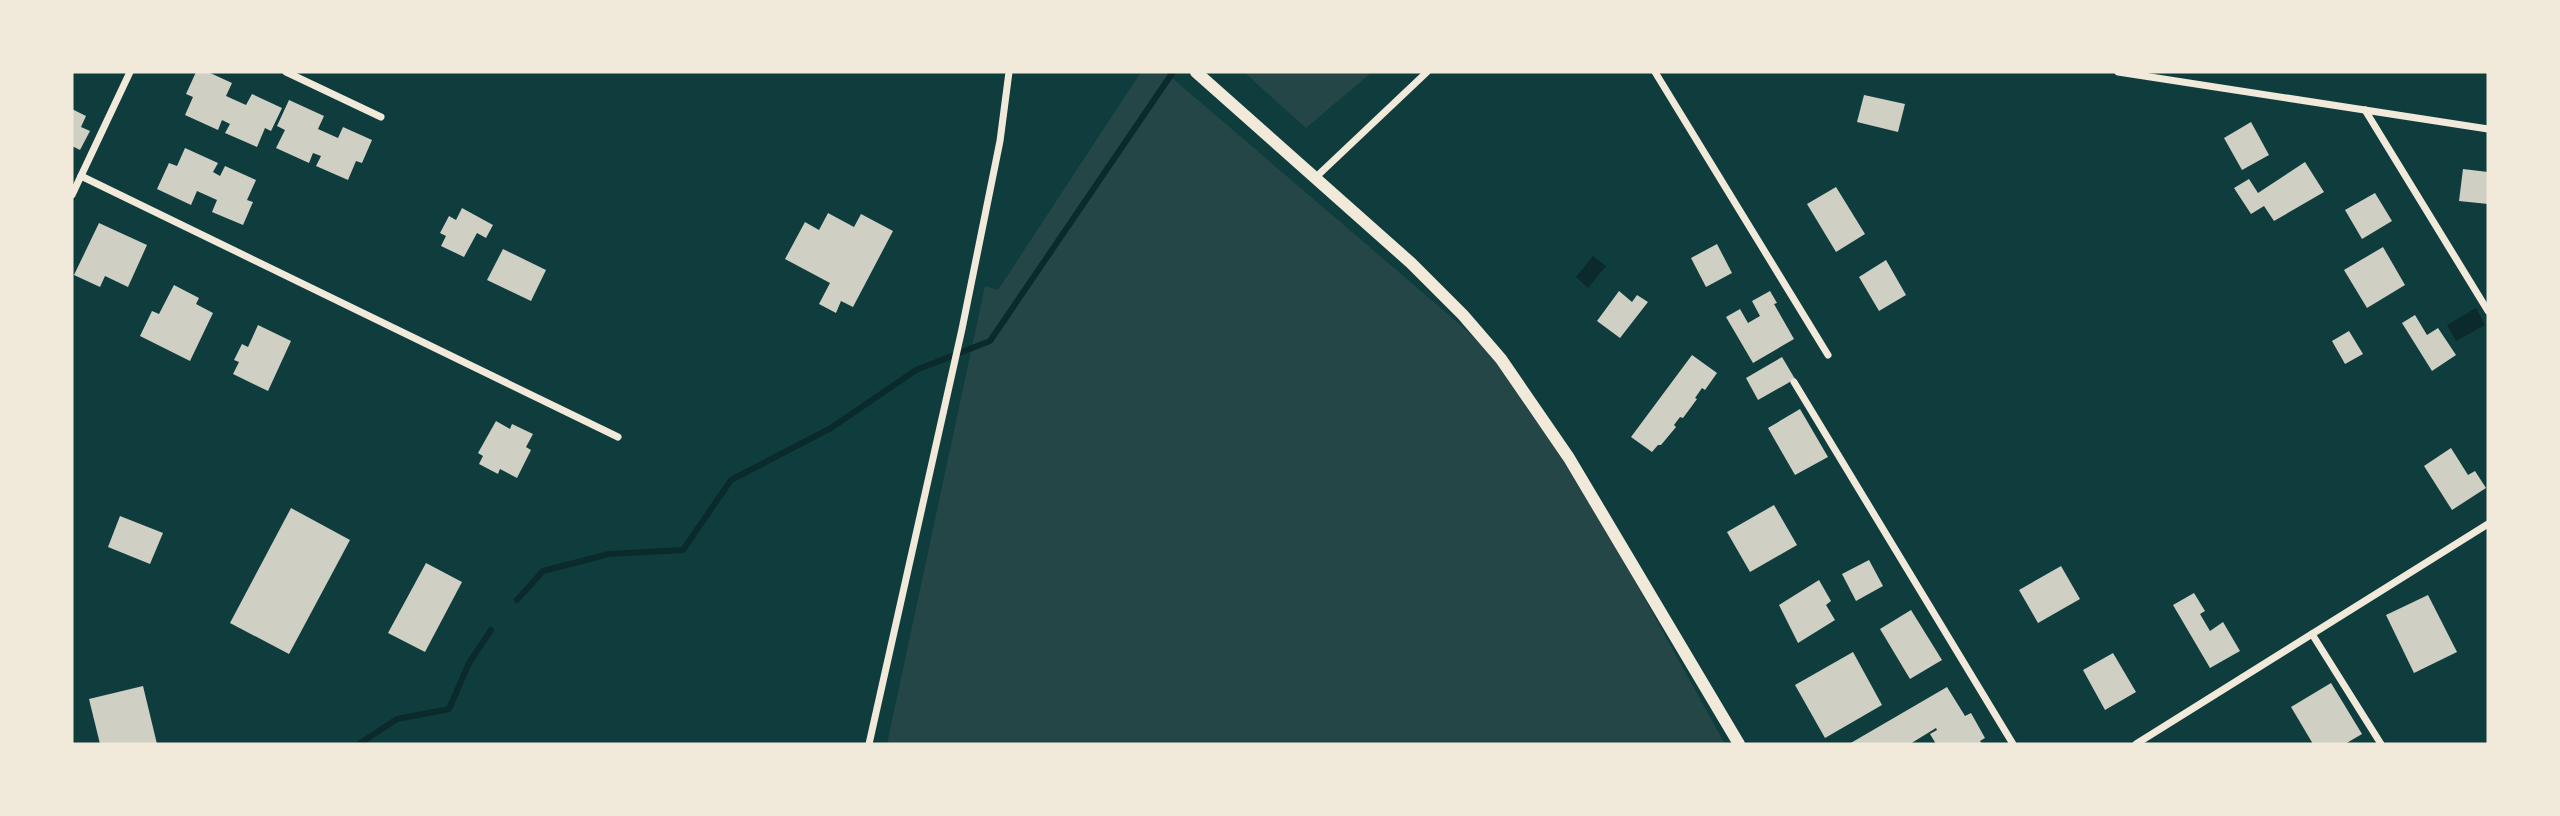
<svg xmlns="http://www.w3.org/2000/svg" width="2560" height="816" font-family="Figtree,sans-serif">
<rect width="100%" height="100%" fill="#0f3d3e"/>
<g fill="#244646">
<polygon points="1141,72 1165,72 1464,328 1495,359 1569,462 1725,744 887,744 985,286 998,290"/>
<polygon points="1244,72 1372,72 1306,128"/>
</g>
<g fill="#0a2a2b">
<polygon points="1593,256 1606,266 1588,288 1576,277"/>
<polygon points="2476,308 2485,325 2456,341 2447,325"/>
</g>
<g fill="none" stroke-linecap="round" stroke-linejoin="round">
<g stroke="#0a2a2b" stroke-width="6">
<polyline points="517,600 543,571 609,554 683,550 731,480 831,428 916,370 990,341 1173,72"/>
<polyline points="359,744 397,719 449,709 469,663 491,630"/>
</g>
</g>
<g fill="#cfcfc3">
<polygon points="196,72 208,72 232,83 226,96 246,105 252,94 282,108 271,131 265,128 257,147 225,133 230,124 222,120 218,130 185,115 193,97 186,94"/>
<polygon points="1864,95 1905,104 1898,132 1857,122"/>
<polygon points="289,100 324,116 318,129 338,138 343,127 372,140 362,163 356,161 348,180 316,166 321,156 313,153 309,163 276,148 285,130 277,126"/>
<polygon points="72,109 86,116 81,127 90,131 80,150 72,146"/>
<polygon points="2251,122 2269,155 2242,170 2224,138"/>
<polygon points="185,148 218,163 213,172 220,176 225,166 256,180 247,200 253,202 243,225 212,212 217,200 197,191 191,205 157,189 169,163 177,166"/>
<polygon points="2305,162 2324,192 2274,221 2264,206 2251,214 2234,188 2249,179 2258,193"/>
<polygon points="2463,169 2488,172 2488,204 2459,201"/>
<polygon points="1836,187 1865,234 1836,252 1807,204"/>
<polygon points="2375,193 2392,221 2362,239 2345,210"/>
<polygon points="462,208 493,225 486,238 477,233 464,257 441,246 446,236 440,233 449,216 456,220"/>
<polygon points="828,213 854,227 861,214 893,231 853,307 841,301 836,313 819,304 830,283 785,259 805,222 819,230"/>
<polygon points="99,223 147,245 128,287 105,276 100,287 74,275"/>
<polygon points="1717,244 1732,273 1706,287 1691,258"/>
<polygon points="2383,247 2405,285 2367,308 2344,270"/>
<polygon points="503,249 546,270 531,301 487,280"/>
<polygon points="1886,260 1906,295 1879,311 1859,277"/>
<polygon points="174,285 199,298 196,304 213,313 190,361 140,336 152,311 159,314"/>
<polygon points="1619,291 1632,302 1637,295 1648,302 1620,338 1597,321"/>
<polygon points="1770,291 1777,303 1774,304 1794,339 1753,363 1726,317 1740,309 1748,323 1760,316 1752,301"/>
<polygon points="2415,315 2427,335 2438,328 2456,355 2432,371 2402,323"/>
<polygon points="258,325 291,341 268,391 233,374 239,362 234,360 242,344 248,347"/>
<polygon points="2349,331 2363,354 2345,364 2332,341"/>
<polygon points="1692,355 1717,373 1705,390 1702,388 1695,398 1697,399 1683,418 1680,417 1674,425 1676,427 1661,445 1658,445 1652,452 1631,437"/>
<polygon points="1782,357 1795,379 1758,400 1746,378"/>
<polygon points="1800,409 1828,457 1795,475 1768,428"/>
<polygon points="496,421 510,429 512,424 533,434 526,447 531,450 517,478 500,469 498,474 479,464 483,456 478,453"/>
<polygon points="2451,448 2468,475 2475,471 2486,488 2452,510 2424,466"/>
<polygon points="1774,505 1797,545 1750,572 1727,532"/>
<polygon points="291,508 350,540 289,654 230,623"/>
<polygon points="120,516 163,533 150,564 108,547"/>
<polygon points="1869,560 1883,586 1856,601 1842,574"/>
<polygon points="426,563 462,582 425,652 388,633"/>
<polygon points="2061,566 2080,599 2038,623 2019,590"/>
<polygon points="1819,580 1831,601 1826,605 1835,620 1798,643 1779,605"/>
<polygon points="2194,593 2205,611 2200,614 2210,631 2223,622 2240,651 2210,668 2173,605"/>
<polygon points="2428,595 2457,652 2414,673 2386,615"/>
<polygon points="1911,610 1942,660 1910,679 1880,629"/>
<polygon points="1853,652 1882,705 1825,738 1795,685"/>
<polygon points="2113,653 2136,692 2105,710 2083,670"/>
<polygon points="2331,683 2362,734 2345,744 2313,744 2291,707"/>
<polygon points="143,686 157,744 100,744 89,699"/>
<polygon points="1947,687 1965,716 1971,713 1985,738 1980,741 1982,744 1936,744 1930,734 1937,730 1936,728 1910,744 1849,744"/>
</g>
<g fill="none" stroke-linecap="round" stroke-linejoin="round">
<g stroke="#f1e9da" stroke-width="7">
<polyline points="286,72 381,117"/>
<polyline points="1655,72 1828,355"/>
<polyline points="2118,72 2488,129"/>
<polyline points="2365,110 2488,311"/>
<polyline points="81,176 618,437"/>
<polyline points="1315,178 1427,72"/>
<polyline points="72,195 130,72"/>
<polyline points="1794,382 2013,744"/>
<polyline points="2312,634 2381,744"/>
<polyline points="869,744 962,329 1000,141 1009,72"/>
<polyline points="2136,744 2488,524"/>
</g>
<polyline stroke="#f1e9da" stroke-width="12" points="1196,72 1411,263 1463,315 1501,359 1569,458 1739,744"/>
</g>
<rect width="2560" height="816" fill="none" stroke="#f1e9da" stroke-width="147"/>
</svg>
